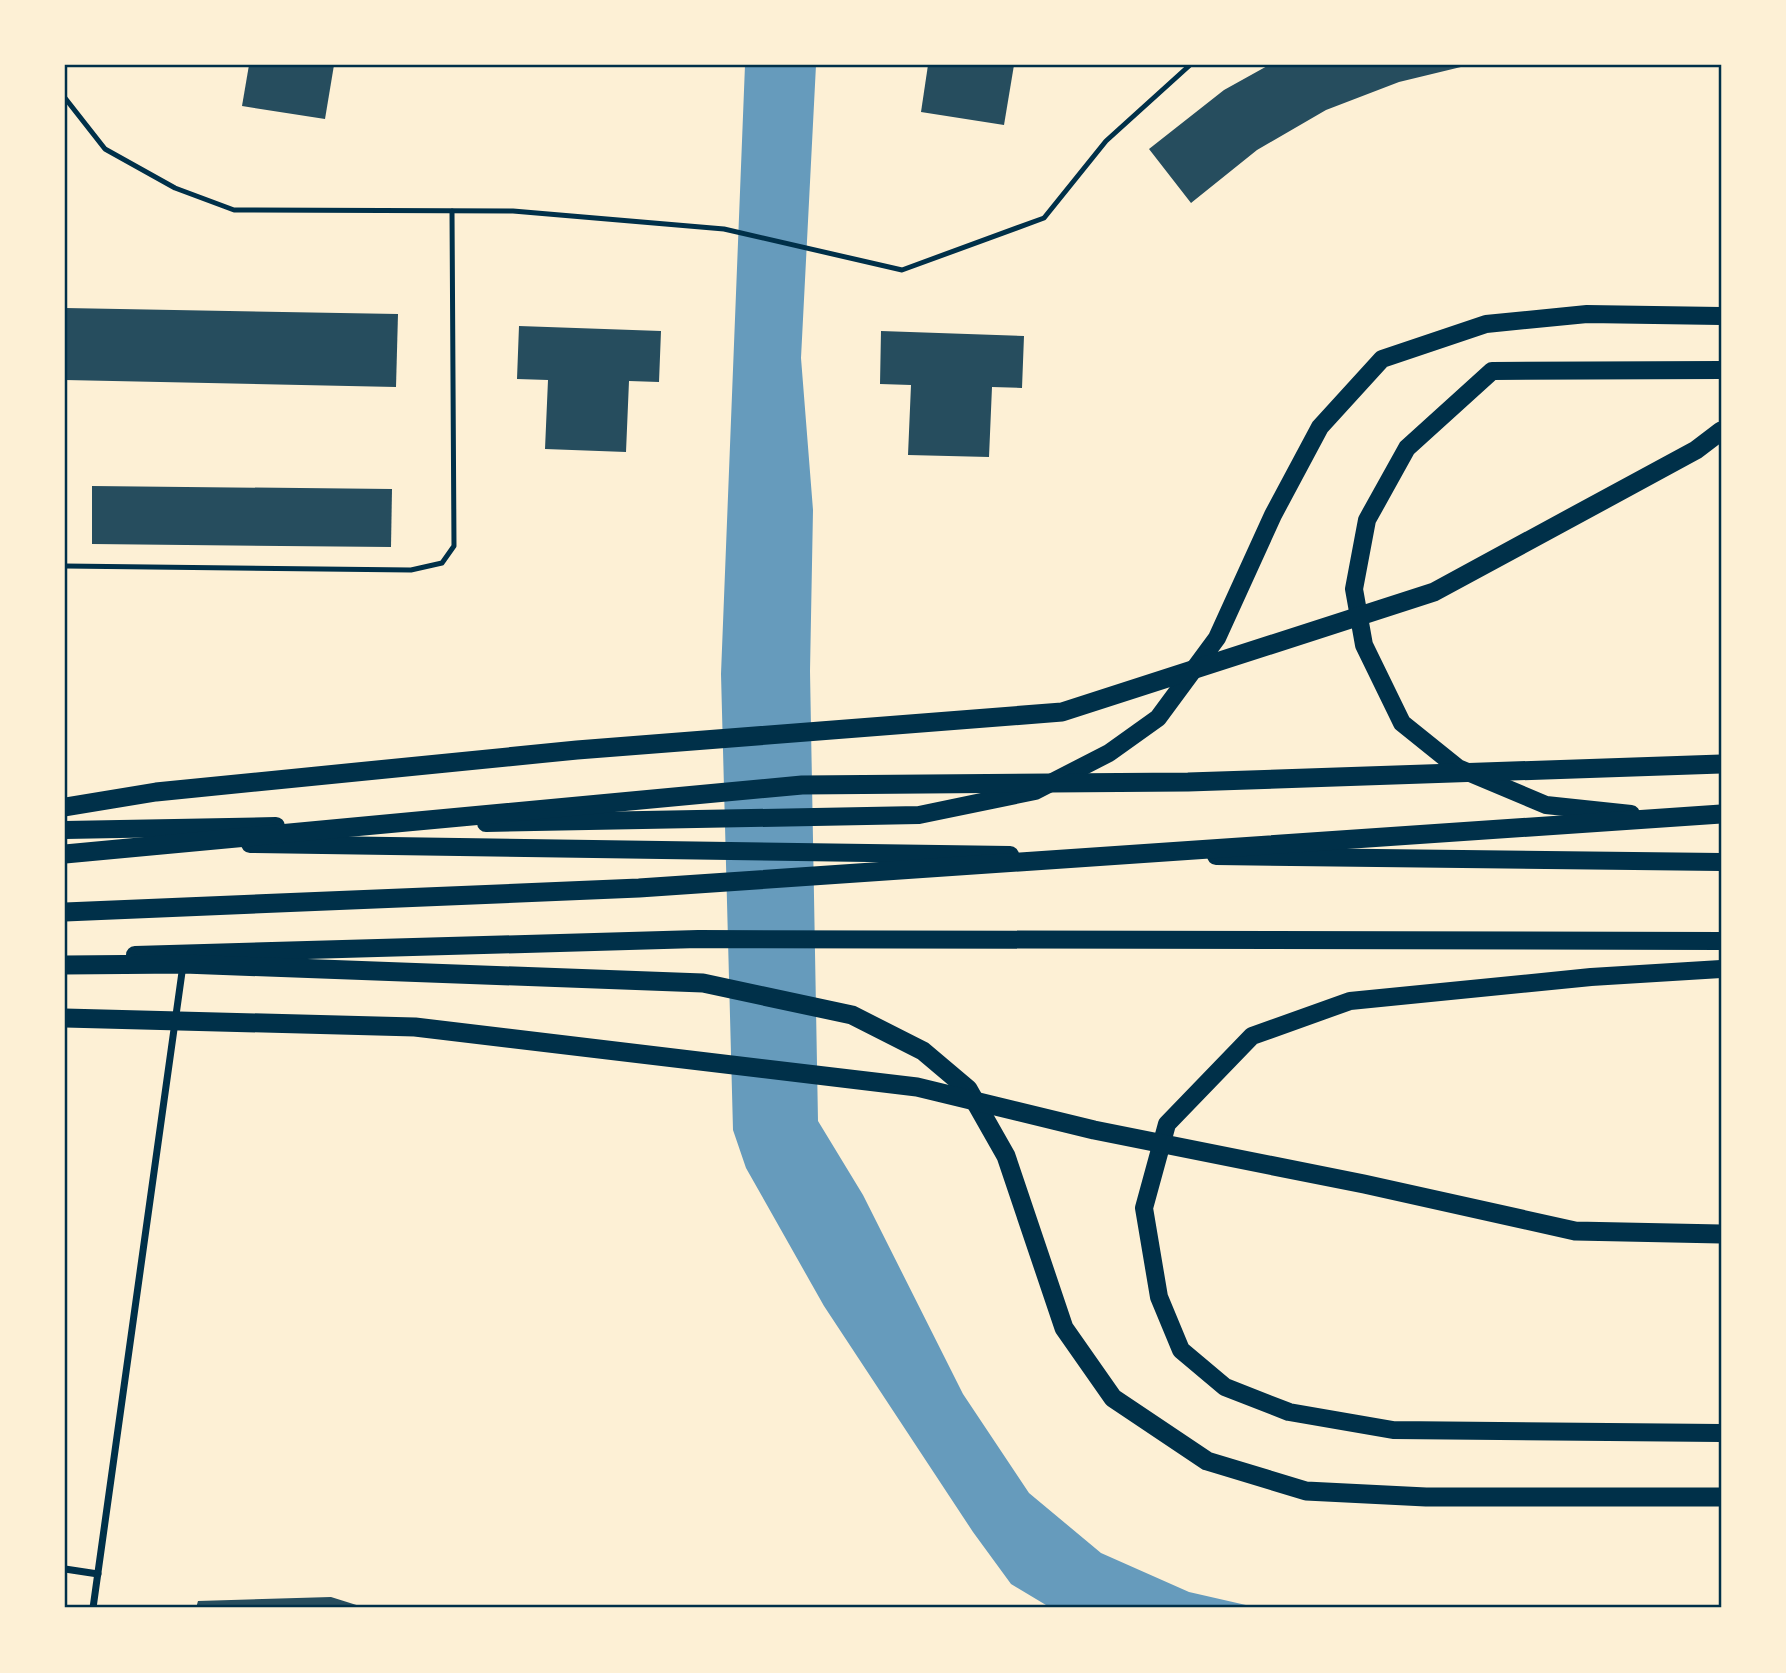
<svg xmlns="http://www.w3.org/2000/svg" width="1786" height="1673" font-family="Quicksand,sans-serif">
<rect width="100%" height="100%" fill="#fdf0d5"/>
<polygon fill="#669bbc" points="745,65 816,65 801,358 813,510 810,671 818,1121 863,1195 963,1394 1029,1493 1101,1553 1189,1592 1259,1608 1051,1608 1011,1584 973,1532 824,1306 746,1168 733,1130 721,674"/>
<g fill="#264d5e">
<polygon points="249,65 334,65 325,119 242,106"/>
<polygon points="928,65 1014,65 1004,125 921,112"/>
<polygon points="1269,65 1465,65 1465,66 1399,82 1326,110 1257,150 1191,203 1149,149 1224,90"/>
<polygon points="65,308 398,314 396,387 65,380"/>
<polygon points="519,326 661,331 659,382 629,381 626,452 545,449 548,380 517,379"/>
<polygon points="881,331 1024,336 1022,388 992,387 989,457 908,455 911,385 880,384"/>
<polygon points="92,486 392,489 391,547 92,544"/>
<polygon points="331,1597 366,1608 196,1608 198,1601"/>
</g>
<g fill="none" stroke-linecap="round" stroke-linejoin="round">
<g stroke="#003049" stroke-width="5">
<polyline points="65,98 105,149 175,188 234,210 513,211 724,229 902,270 1044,218 1106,141 1190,65"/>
<polyline points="65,566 411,570 442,563 454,546 452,211"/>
</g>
<g stroke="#003049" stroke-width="7">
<polyline points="65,1569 98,1574"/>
<polyline points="93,1608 183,965"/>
</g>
<g stroke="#003049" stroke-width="18">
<polyline points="1631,814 1546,805 1458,768 1402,723 1364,645 1354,589 1367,520 1407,448 1492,371 1721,370"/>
<polyline points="486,823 919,815 1035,791 1109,753 1158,718 1217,638 1273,515 1320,427 1382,359 1486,324 1587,314 1721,316"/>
<polyline points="65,830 276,826"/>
<polyline points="250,844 1010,855"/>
<polyline points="1216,856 1721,862"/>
<polyline points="135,955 698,939 1721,941"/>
<polyline points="1721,969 1591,977 1350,1001 1252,1036 1167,1124 1144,1208 1159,1297 1181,1350 1225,1387 1289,1412 1393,1430 1721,1433"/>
</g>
<g stroke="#003049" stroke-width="19">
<polyline points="65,807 156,792 577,750 1062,712 1434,592 1696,450 1721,431"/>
<polyline points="65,854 802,785 1188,782 1721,764"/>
<polyline points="65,912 639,888 1721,814"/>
<polyline points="65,965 184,964 703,983 852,1015 923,1051 968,1089 1006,1156 1064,1328 1113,1398 1207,1461 1306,1491 1426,1497 1721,1497"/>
<polyline points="65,1018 415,1027 917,1087 1094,1130 1364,1184 1575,1231 1721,1234"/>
</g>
</g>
<rect width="1786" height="1673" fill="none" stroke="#fdf0d5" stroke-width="133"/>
<rect x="66" y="66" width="1654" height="1540" fill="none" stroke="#003049" stroke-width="2.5"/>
</svg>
